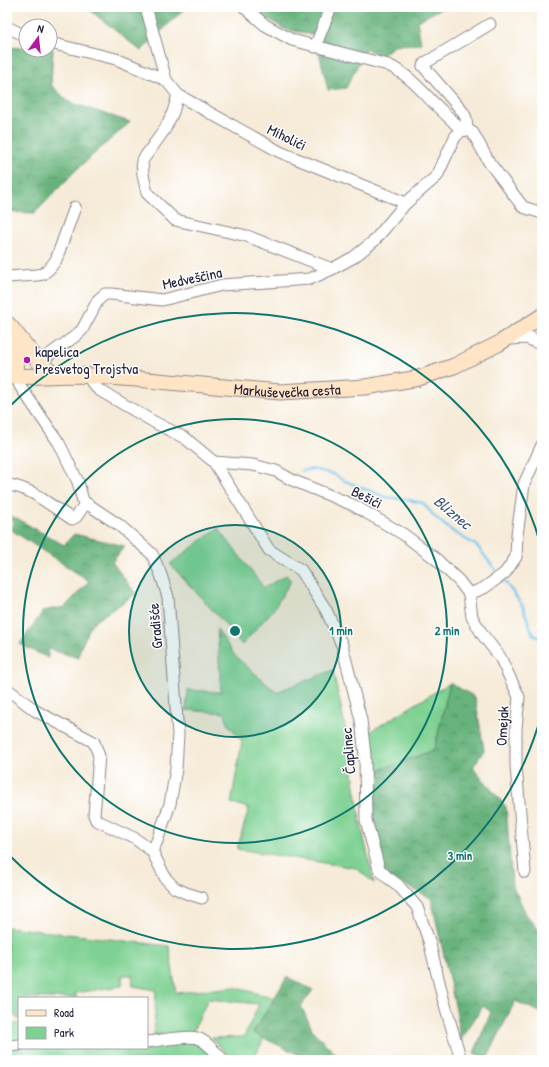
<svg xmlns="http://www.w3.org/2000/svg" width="549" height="1067" font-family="'Patrick Hand',sans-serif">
<defs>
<pattern id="forest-crowns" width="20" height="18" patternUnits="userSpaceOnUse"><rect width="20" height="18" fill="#67b37d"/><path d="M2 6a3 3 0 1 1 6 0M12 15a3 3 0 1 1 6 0" fill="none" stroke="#549168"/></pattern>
</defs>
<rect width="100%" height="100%" fill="#fff"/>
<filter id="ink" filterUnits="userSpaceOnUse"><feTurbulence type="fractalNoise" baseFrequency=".025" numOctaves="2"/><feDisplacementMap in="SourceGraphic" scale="8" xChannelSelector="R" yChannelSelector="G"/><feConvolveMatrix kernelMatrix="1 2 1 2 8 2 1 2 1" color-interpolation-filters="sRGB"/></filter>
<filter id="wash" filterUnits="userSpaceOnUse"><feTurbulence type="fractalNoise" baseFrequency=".012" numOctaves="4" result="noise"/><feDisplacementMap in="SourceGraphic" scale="16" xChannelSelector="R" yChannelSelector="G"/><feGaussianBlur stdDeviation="0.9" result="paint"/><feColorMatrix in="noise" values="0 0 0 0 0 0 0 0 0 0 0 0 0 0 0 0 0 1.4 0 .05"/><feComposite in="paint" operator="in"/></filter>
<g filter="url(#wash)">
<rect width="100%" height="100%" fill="#f6ebd8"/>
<g fill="#7fd193" stroke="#507a67">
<polygon points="218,528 264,588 286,575 291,581 273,610 242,645 226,625 170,564"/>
<polygon points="217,629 235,656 276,692 333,670 349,745 360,820 374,883 356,868 237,849 249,808 231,803 242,741 228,724 225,713 186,710 188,690 221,692"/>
<polygon points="450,683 434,750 374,772 368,733"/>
<polygon points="7,927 169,946 176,993 234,987 275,998 253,1032 264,1038 253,1060 231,1060 212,1038 244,1037 259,1004 208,999 192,1033 154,1038 156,990 133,986 132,975 123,975 122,986 75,993 77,998 19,998 19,1020 7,1009"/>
<polygon points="19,1023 19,1048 147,1048 147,1043 194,1039 220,1060 37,1060 32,1059 32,1060 7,1060 7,1027"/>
</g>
<g fill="url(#forest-crowns)" stroke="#446a5c">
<polygon points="86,7 186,7 141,51"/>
<polygon points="250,7 444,7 417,21 421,44 395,45 381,56 366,49 346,88 328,90 315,35 284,29"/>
<polygon points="7,47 26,48 26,50 53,49 51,85 69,102 130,122 76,170 35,213 7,212"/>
<polygon points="12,516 64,545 74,534 125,546 112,562 136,594 92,623 80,649 79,658 48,649 48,658 20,644 43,611 65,607 89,581 13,531"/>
<polygon points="450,683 475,697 484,750 473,767 506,807 512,884 526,914 542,934 542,1013 515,1001 487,1059 474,1053 491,1012 483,1006 459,1043 458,1019 431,898 383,874 373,817 374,772 434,750"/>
<polygon points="287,977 313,990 301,1006 313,1031 342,1060 310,1060 253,1033"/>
</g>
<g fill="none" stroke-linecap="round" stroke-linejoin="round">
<g stroke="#70c3ec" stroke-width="2.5">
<polyline points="302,471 312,469 333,474 345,481 385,497 403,499 423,503 435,517 452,531 477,546 498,573"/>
<polyline points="503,579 522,605 533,634 542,640"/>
</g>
</g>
</g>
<g filter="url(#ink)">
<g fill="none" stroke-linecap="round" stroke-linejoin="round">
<defs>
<g id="minor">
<polyline points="146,7 166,80 178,95 280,152 406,203"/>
<path d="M244 7 265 25 292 40 388 65C410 75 424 94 441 110 448 117 455 122 461 131"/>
<polyline points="7,27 26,36"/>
<polyline points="50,43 116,59 166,80"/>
<polyline points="315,47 331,7"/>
<polyline points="178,95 173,112 165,129 142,161 143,175 147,193 175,220 247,236 332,269"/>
<polyline points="467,130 466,118 463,112 423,66 425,63 490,24"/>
<polyline points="7,277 37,275 43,274 49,269 56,260 75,207"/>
<polyline points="39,362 74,337 82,330 98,300 105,294 111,294 162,300 222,285 310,279 332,269 354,257 374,241 406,203 437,176 455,137 461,131 464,130 470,131 473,133 489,162 523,207 542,213"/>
<polyline points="17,376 20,386 59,443 78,482 83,501 119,525 152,554 161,575 168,597 178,734 176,769 170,804 157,841 152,851"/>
<path d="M89 376C91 383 94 386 99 390L154 422 185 438 214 462 253 465 276 471 292 480 353 505 403 534 436 559 459 581 469 594 484 588 505 573 516 557 517 535 524 484 542 445"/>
<polyline points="214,462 269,550 301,570 326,610 342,645 361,720 365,755 366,820 379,869 387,877 398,885 417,907 429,941 443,998 459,1053 459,1060"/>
<polyline points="7,484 21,488 33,493 72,519 76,517 85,504"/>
<polyline points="469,594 472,617 482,634 500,657 519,697 516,728 516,766 525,872"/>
<polyline points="7,689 36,711 94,742 99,756 94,815 96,820 134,838 152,851 166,879 175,888 186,893 202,898"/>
<path d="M147 1042C159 1041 187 1035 197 1038 207 1041 216 1053 223 1060"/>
<polyline points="7,1046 19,1045"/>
</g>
<polyline id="tertiary" points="510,338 527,337 542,344"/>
<g id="secondary">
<polyline points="9,325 39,362 54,375"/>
<polyline points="12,331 15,342 17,376"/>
<path id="s1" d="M7 377 78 375 136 379 280 392 365 387 419 378 454 366 498 344 542 316"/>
</g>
</defs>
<use href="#minor" stroke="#8c868a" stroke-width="13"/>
<use href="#tertiary" stroke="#8c868a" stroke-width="15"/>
<use href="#secondary" stroke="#8c868a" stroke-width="17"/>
<use href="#minor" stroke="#fff" stroke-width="11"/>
<use href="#tertiary" stroke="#fff" stroke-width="13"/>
<use href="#secondary" stroke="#ffe4c6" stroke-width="15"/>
</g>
</g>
<circle cx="235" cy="631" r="106" fill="#0f766e" fill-opacity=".12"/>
<g fill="none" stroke="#0f766e" stroke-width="2">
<circle cx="235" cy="631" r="106"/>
<circle cx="235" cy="631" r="212"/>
<path d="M541 716A318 318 0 0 1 8 854M8 408A318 318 0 0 1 541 546"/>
</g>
<circle fill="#b5179e" stroke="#fff" stroke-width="1.5" cx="27" cy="360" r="4"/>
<g text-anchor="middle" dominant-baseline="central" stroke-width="3" stroke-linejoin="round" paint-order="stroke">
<g font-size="15" fill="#22223b" stroke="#fff">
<text transform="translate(287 137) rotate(26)">Miholići</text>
<text transform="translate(192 278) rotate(-12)">Medveščina</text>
<text stroke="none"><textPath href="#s1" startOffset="281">Markuševečka cesta</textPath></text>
<text transform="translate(367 497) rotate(27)">Bešići</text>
<text transform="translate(155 626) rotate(-95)">Gradišće</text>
<text transform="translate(502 726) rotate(-87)">Omejak</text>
<text transform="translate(348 751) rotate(-95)">Čaplinec</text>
</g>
<g font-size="15" fill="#22223b" stroke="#fff" text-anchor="start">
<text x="35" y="351">kapelica<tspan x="35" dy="17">Presvetog Trojstva</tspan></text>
</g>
<g font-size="16" font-style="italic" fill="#3d5a79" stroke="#fff">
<text transform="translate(453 512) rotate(40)">Bliznec</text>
</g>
</g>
<circle cx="235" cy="631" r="6" fill="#0f766e" stroke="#fff" stroke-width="2"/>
<g font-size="12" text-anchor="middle" font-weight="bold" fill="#0f766e" stroke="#fff" stroke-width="3" stroke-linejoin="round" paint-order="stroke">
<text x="341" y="635">1 min</text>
<text x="447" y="635">2 min</text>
<text x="460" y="860">3 min</text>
</g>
<rect width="549" height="1067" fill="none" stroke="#fff" stroke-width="24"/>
<rect x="18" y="997" width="130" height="52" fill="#ffffff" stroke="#a7a7b1"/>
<rect x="26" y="1010" width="20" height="6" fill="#ffe4c6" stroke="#a7a7b1"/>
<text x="54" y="1017" font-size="12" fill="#22223b">Road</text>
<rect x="26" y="1027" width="20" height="12" fill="#7fd193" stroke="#a7a7b1"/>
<text x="54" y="1037" font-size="12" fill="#22223b">Park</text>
<g transform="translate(38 38) rotate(15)"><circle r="19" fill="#ffffff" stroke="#a7a7b1"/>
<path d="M0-3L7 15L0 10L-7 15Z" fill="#b5179e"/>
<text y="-6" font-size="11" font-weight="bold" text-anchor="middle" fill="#22223b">N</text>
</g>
</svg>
